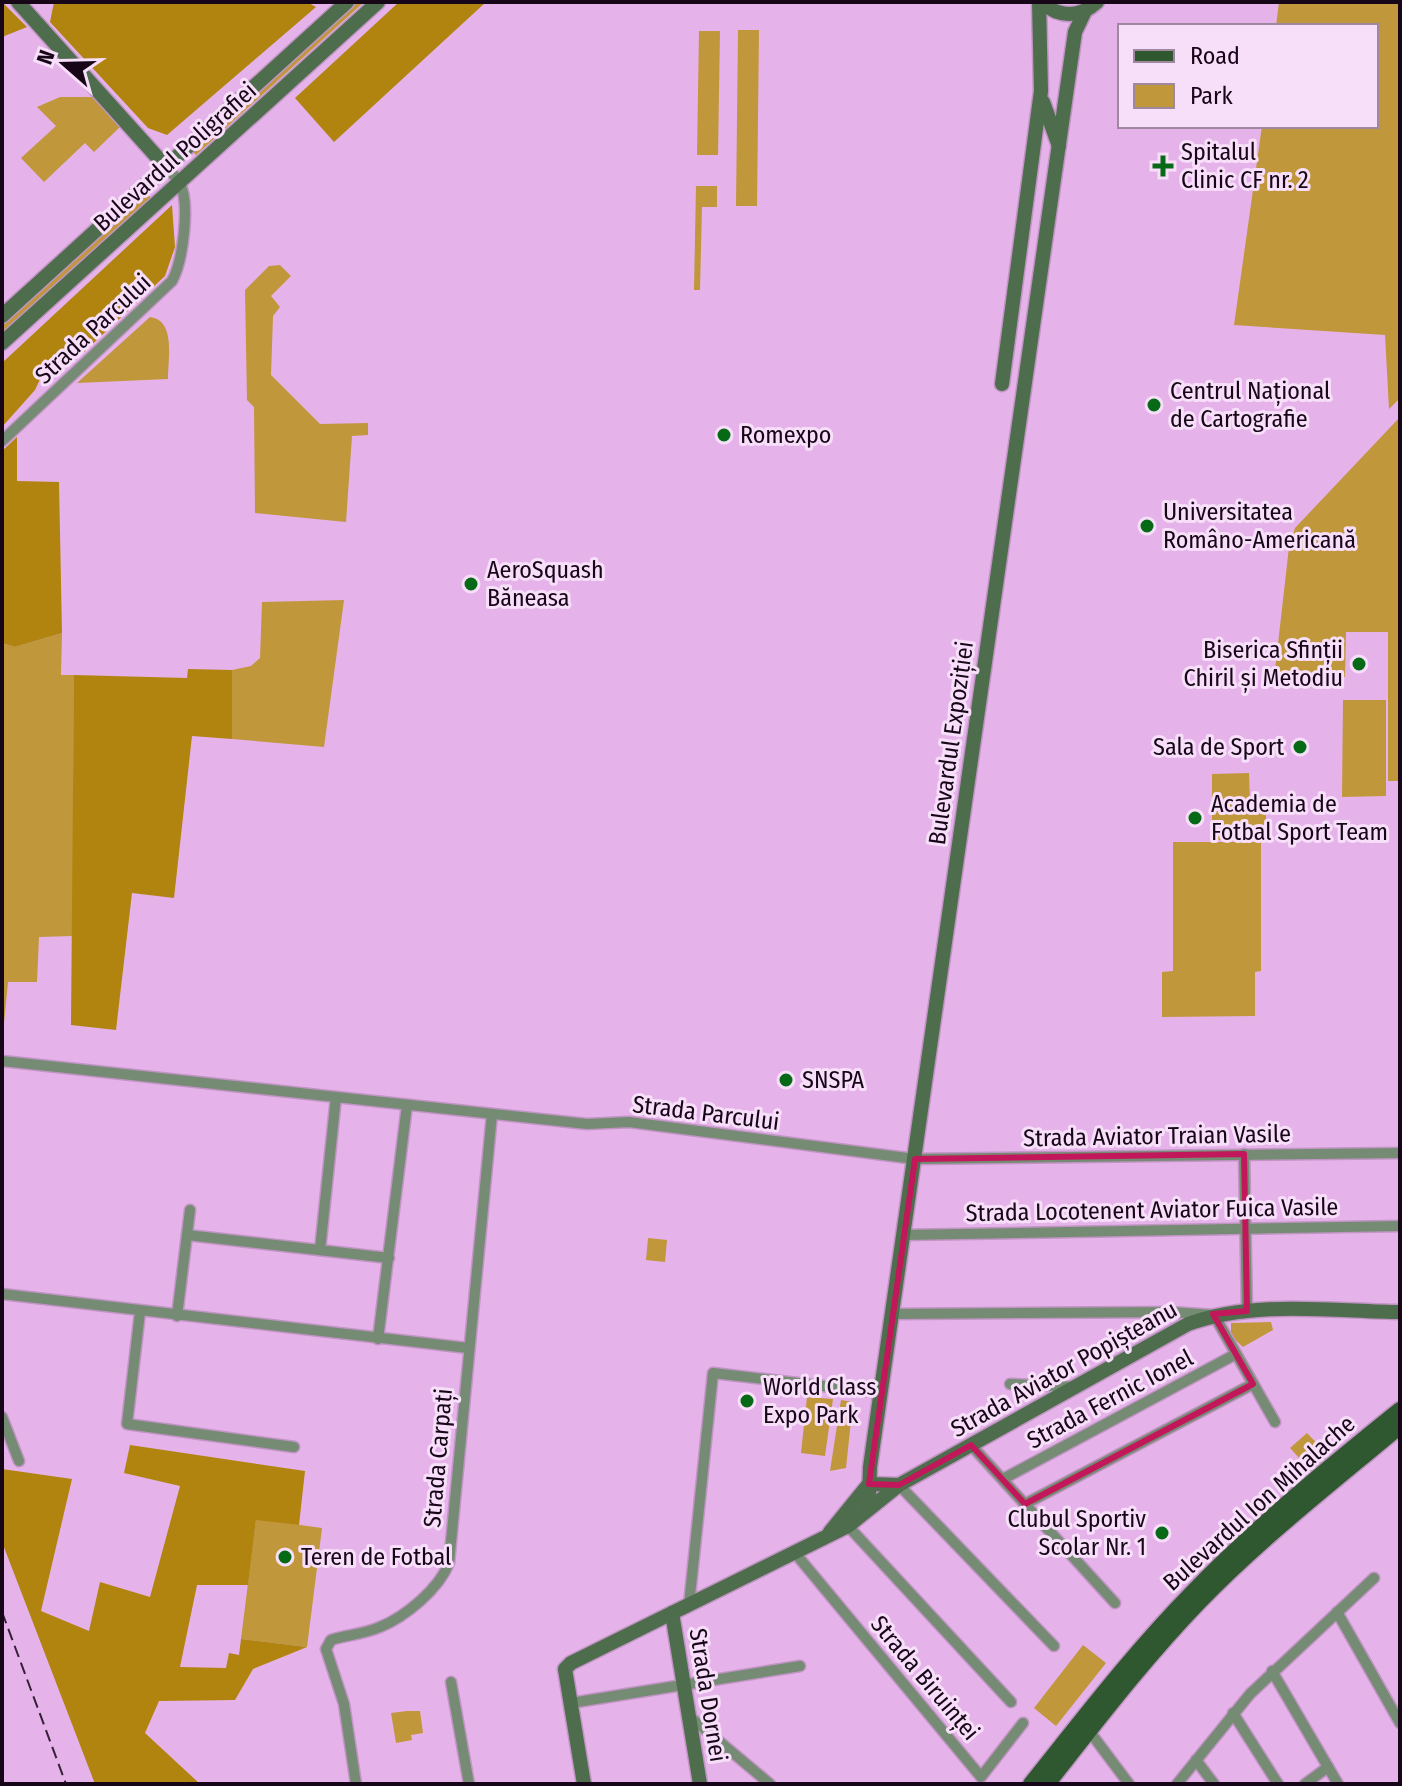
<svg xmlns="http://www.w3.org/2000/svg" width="1402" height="1786" font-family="'Fira Sans Condensed',sans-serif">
<rect width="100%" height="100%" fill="#e5b3e9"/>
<g fill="#c0973b">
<polygon points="355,2 364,2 196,155 192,151"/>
<polygon points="1279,2 1400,2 1400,398 1389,409 1385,335 1234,325 1262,126 1376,126 1376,26 1276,26"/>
<polygon points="738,30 759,30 757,206 736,206"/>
<polygon points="699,31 720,31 718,155 697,155"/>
<polygon points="60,97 94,97 120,127 94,152 85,143 44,182 21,158 56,126 37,107"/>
<polygon points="696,186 717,186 717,207 702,207 700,290 694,290"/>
<polygon points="144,190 151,198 2,335 2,320"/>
<polygon points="280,265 291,276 271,296 280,307 273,316 271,375 320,424 368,423 368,435 352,436 346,522 255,513 254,407 247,400 245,290 269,266"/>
<path d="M150 317C176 320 168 359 168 379L77 383Z"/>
<polygon points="1400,417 1400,781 1388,781 1388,632 1346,632 1345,677 1274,679 1289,547 1295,528"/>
<polygon points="344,600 324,747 232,739 232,670 251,666 260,658 262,602"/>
<polygon points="62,633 61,675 74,675 73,936 39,937 37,982 8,982 2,1044 2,643 15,647"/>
<polygon points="1343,700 1386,700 1386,796 1342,797"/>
<polygon points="1249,773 1250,803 1266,803 1266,840 1212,840 1212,774"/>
<polygon points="1173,842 1261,842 1261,971 1255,972 1255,1016 1162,1017 1162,972 1173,971"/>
<polygon points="648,1238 667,1240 665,1262 646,1260"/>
<polygon points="1271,1322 1273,1330 1243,1347 1231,1336 1231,1323"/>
<polygon points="807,1397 833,1399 825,1456 801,1453"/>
<polygon points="841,1400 853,1402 846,1468 830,1471"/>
<polygon points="1307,1433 1328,1455 1311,1471 1290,1448"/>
<polygon points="256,1519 322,1528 307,1647 241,1639"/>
<polygon points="1083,1645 1106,1663 1056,1726 1034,1708"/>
<polygon points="407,1711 420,1711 423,1733 411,1735 412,1740 396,1743 391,1713"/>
</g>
<g fill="#b0840e">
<polygon points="2,2 27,27 2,37"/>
<polygon points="54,2 307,2 316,7 167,135 148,128 50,22"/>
<polygon points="399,2 486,2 334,142 295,98"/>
<polygon points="172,205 175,247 165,276 84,352 82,345 60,353 47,364 35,390 2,427 2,363"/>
<polygon points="17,437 17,481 59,482 62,633 15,647 2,643 2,451"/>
<polygon points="188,669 232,670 232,739 192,736 174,898 132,893 116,1030 71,1025 74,675 187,678"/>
<polygon points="130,1445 305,1471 299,1525 256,1520 248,1585 197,1585 180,1667 226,1668 229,1653 239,1655 241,1639 307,1647 253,1669 235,1700 159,1701 145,1733 200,1784 95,1784 2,1542 2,1469 72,1479 41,1611 89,1631 100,1582 150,1597 180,1486 124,1473"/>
</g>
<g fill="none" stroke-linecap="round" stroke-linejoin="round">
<defs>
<g id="street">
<path d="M2 441 172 281C183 261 191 201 179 182 176 176 170 172 166 167"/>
<polyline points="2,1061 587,1124 629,1122 915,1159 1400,1153"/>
<polyline points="1244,1154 1247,1311"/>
<polyline points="187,1235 389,1258"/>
<polyline points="904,1235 1400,1226"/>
<polyline points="320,1250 336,1097"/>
<polyline points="2,1294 468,1348"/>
<polyline points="140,1312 127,1424 294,1447"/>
<polyline points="893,1314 1171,1312 1214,1315 1275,1422"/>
<polyline points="177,1316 190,1210"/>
<polyline points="378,1339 407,1105"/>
<polyline points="1010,1384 1074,1387"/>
<polyline points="2,1417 19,1461"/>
<polyline points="971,1445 1115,1603"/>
<polyline points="1003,1479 1236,1354"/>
<polyline points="899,1485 1054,1646"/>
<polyline points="1025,1504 1253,1384"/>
<polyline points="848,1526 1011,1702"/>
<polyline points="795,1553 981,1777 1023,1723"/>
<polyline points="689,1605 713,1373 882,1393"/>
<polyline points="1337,1612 1400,1723"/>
<polyline points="1272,1671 1338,1784"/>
<polyline points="451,1682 469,1784"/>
<polyline points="571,1703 800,1666"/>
<polyline points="1233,1713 1278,1784"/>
<polyline points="689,1716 770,1784"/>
<polyline points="1087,1728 1129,1784"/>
<polyline points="1196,1760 1214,1784"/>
<path d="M356 1784 344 1704 326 1649 331 1640C347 1635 364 1634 380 1627 405 1617 439 1589 449 1563L492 1114"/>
<polyline points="1177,1784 1250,1694 1374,1578"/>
<polyline points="1305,1784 1328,1767"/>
</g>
<g id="secondary">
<polyline points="18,2 166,167"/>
<path d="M1041 2C1059 18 1080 18 1097 2"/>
<polyline points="1043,102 1059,146"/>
<polyline points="2,316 347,2"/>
<polyline points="2,343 378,2"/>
<polyline points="1002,384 1041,91 1039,2"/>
<polyline points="864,1512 869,1498 870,1467 1075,32 1085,11"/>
<polyline points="830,1532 869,1484 899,1485"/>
<polyline points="672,1613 700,1784"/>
<path d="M584 1784 565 1669 571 1663 848 1526 899 1485 1188 1324C1254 1300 1331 1311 1400 1312"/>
</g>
<g id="primary">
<path d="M1031 1784C1083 1719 1134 1652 1193 1592 1257 1526 1329 1467 1400 1410"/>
<path d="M1047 1784C1096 1722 1144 1659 1199 1602 1261 1538 1332 1483 1400 1426"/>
</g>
</defs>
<use href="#street" stroke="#c094c3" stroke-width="13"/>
<use href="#secondary" stroke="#c094c3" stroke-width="17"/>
<use href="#primary" stroke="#c094c3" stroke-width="19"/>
<use href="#street" stroke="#758b74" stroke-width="10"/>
<use href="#secondary" stroke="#4e6d4d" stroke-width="14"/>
<use href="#primary" stroke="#305830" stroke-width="16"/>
<polyline stroke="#362038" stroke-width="2" stroke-dasharray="12 6" stroke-linecap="butt" points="2,1612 66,1784"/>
</g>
<path fill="none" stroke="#c2185b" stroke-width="6" stroke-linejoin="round" d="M1244 1154 1247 1311 1213 1314 1253 1384 1025 1504 971 1445 899 1485 869 1484 915 1159Z"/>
<g fill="#066915" stroke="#f7def9" stroke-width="3">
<path d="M1159 154h8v8h8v8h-8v8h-8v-8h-8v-8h8z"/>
<circle cx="1154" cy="405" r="8"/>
<circle cx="724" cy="435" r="8"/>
<circle cx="1147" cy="526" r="8"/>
<circle cx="471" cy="584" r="8"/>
<circle cx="1359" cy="664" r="8"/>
<circle cx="1300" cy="747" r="8"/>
<circle cx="1195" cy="818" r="8"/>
<circle cx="786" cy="1080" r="8"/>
<circle cx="747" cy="1401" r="8"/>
<circle cx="1162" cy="1533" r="8"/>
<circle cx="285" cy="1557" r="8"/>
</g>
<g text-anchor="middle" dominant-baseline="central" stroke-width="6" stroke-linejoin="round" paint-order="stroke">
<g font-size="24" fill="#170618" stroke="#f7def9" text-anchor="start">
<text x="1181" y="152">Spitalul<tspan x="1181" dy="28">Clinic CF nr. 2</tspan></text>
<text x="1170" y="391">Centrul Național<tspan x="1170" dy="28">de Cartografie</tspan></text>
<text x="740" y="435">Romexpo</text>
<text x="1163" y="512">Universitatea<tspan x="1163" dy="28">Româno-Americană</tspan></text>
<text x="487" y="570">AeroSquash<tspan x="487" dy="28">Băneasa</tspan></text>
<text x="1343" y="650" text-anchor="end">Biserica Sfinții<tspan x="1343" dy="28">Chiril și Metodiu</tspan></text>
<text x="1284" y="747" text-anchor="end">Sala de Sport</text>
<text x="1211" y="804">Academia de<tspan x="1211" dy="28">Fotbal Sport Team</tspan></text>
<text x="802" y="1080">SNSPA</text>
<text x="763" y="1387">World Class<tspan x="763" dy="28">Expo Park</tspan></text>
<text x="1146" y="1519" text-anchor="end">Clubul Sportiv<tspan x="1146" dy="28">Scolar Nr. 1</tspan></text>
<text x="301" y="1557">Teren de Fotbal</text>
</g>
<g font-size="24" fill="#170618" stroke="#f7def9">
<text transform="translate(175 157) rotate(-42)">Bulevardul Poligrafiei</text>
<text transform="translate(93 329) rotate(-43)">Strada Parcului</text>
<text transform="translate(951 743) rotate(-82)">Bulevardul Expoziției</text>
<text transform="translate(706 1113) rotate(7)">Strada Parcului</text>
<text transform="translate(1157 1136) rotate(-1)">Strada Aviator Traian Vasile</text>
<text transform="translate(1152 1210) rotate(-1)">Strada Locotenent Aviator Fuica Vasile</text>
<text transform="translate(1064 1369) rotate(-29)">Strada Aviator Popișteanu</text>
<text transform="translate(1110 1399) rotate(-28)">Strada Fernic Ionel</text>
<text transform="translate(438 1458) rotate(-85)">Strada Carpați</text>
<text transform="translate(1259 1503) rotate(-42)">Bulevardul Ion Mihalache</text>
<text transform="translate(925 1678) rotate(50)">Strada Biruinței</text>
<text transform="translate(708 1695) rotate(81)">Strada Dornei</text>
</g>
</g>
<rect width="1402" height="1786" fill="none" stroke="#170618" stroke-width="8"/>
<rect x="1118" y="24" width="260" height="104" fill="#f7def9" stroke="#9d889f" stroke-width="2"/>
<rect x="1134" y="50" width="40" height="12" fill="#305830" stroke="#9d889f" stroke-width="2"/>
<text x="1190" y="64" font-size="24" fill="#170618">Road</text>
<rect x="1134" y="84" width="40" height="24" fill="#c0973b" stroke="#9d889f" stroke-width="2"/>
<text x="1190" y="104" font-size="24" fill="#170618">Park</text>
<g transform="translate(64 64) rotate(290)" stroke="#f7def9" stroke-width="6" paint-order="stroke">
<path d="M0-6L14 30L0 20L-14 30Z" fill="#170618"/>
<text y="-12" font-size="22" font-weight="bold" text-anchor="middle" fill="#170618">N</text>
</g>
</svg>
